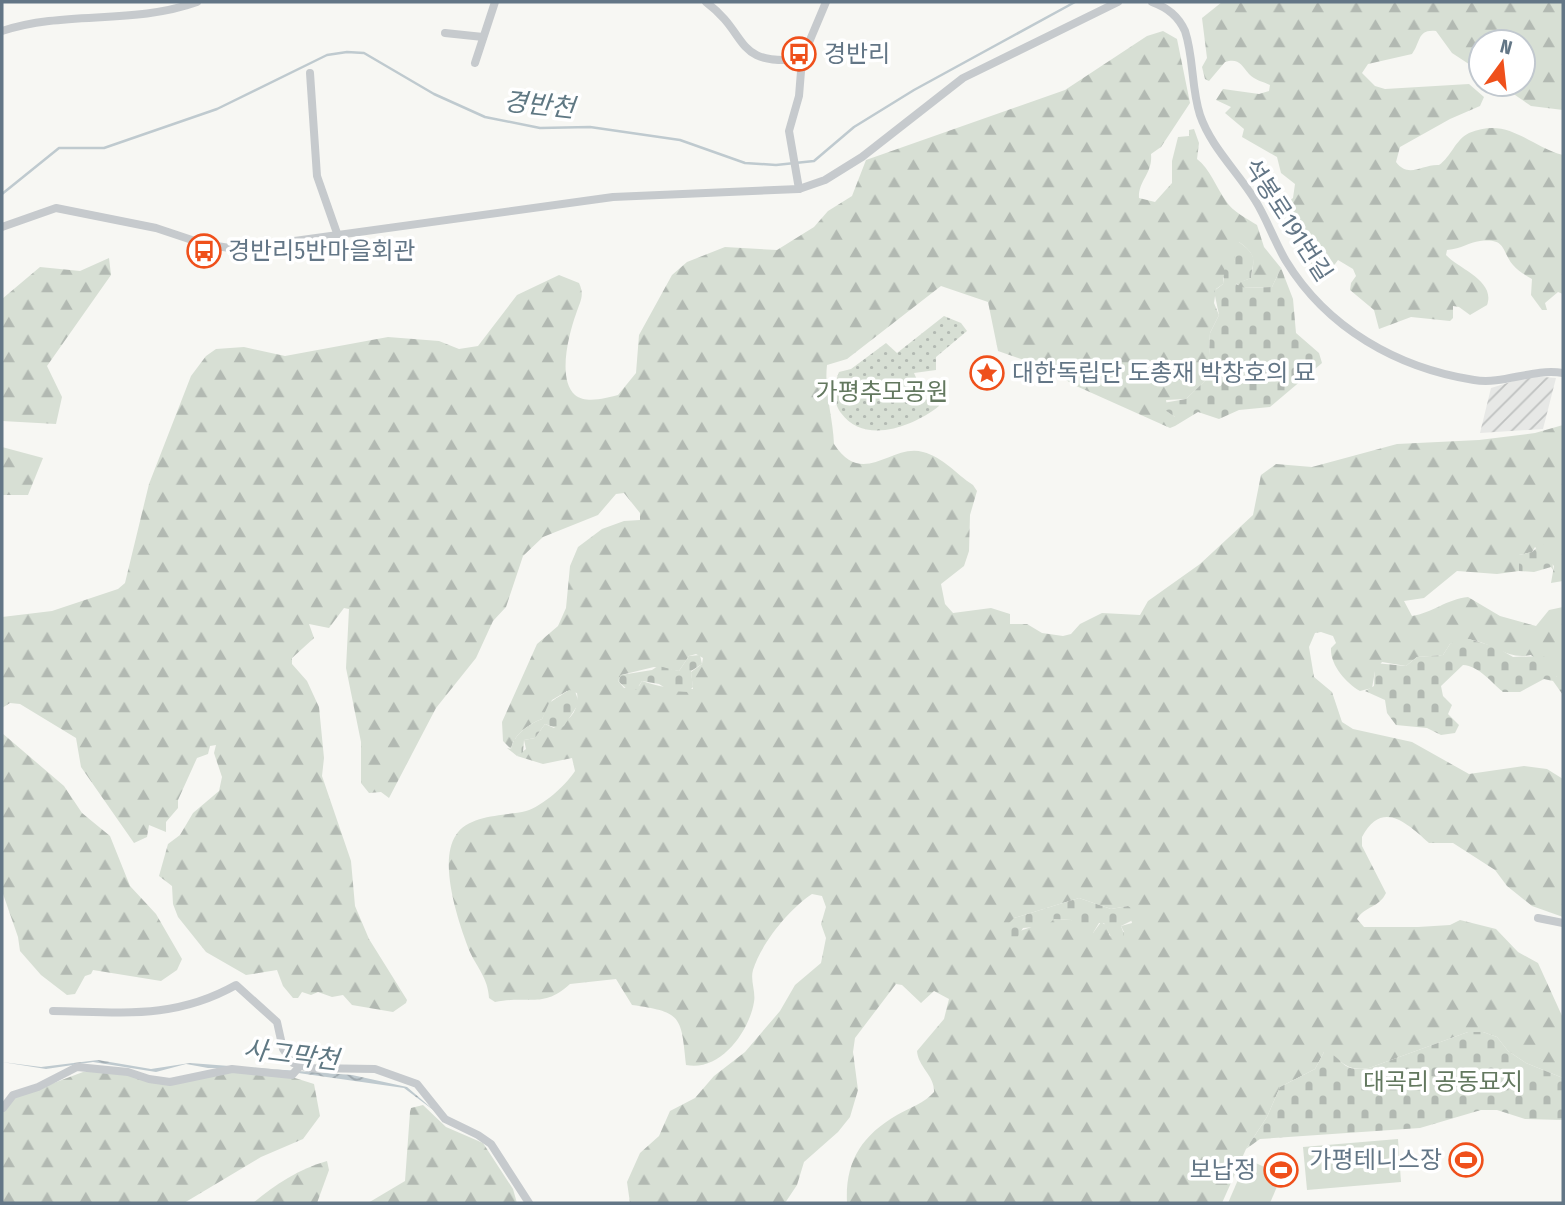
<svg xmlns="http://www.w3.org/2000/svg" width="1565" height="1205" font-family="'Fira Sans Condensed','Noto Sans KR',sans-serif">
<defs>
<pattern id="industrial-furrows" width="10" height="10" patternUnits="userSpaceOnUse" patternTransform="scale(1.75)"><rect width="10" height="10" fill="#e7e8e6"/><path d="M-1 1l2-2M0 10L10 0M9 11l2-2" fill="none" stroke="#bfc1c0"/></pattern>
<pattern id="forest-firs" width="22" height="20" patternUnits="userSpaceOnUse" patternTransform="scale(1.75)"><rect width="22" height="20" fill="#d7dfd4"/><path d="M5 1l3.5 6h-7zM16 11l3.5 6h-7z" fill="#b2b9b2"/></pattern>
<pattern id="cemetery-stones" width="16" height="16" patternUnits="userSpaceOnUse" patternTransform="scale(1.75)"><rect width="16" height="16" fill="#d7dfd4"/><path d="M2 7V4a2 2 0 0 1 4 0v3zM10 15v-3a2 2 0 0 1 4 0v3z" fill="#b2b9b2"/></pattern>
<pattern id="park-dots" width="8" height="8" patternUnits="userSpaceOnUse" patternTransform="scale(1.75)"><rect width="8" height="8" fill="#d7dfd4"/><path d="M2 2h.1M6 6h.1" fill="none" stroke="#b2b9b2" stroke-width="1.8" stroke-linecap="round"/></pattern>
<pattern id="water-waves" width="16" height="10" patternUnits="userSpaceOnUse" patternTransform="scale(1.75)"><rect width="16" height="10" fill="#bfcacf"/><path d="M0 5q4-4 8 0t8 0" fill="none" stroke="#9fa9ae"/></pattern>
</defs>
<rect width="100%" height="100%" fill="#f7f7f3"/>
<polygon fill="url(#industrial-furrows)" points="1530,376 1556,378 1543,429 1480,433 1491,388"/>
<g fill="#d7dfd4">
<polygon points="1398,1139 1401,1182 1307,1190 1303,1147"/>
<polygon points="1247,1159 1282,1175 1270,1203 1228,1203"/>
</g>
<g fill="url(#forest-firs)" fill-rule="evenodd">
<path d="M1222 2H1563V110L1531 106 1499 84H1523V42H1481V72L1452 53 1436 31C1417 29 1421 42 1412 54L1368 64 1362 73 1375 86 1385 89 1469 84 1484 97 1480 106 1450 119 1400 147 1396 162C1409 179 1422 164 1439 165 1451 157 1455 140 1469 133 1509 116 1528 146 1563 155V294L1558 292 1545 303 1547 310H1542L1531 295 1532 279C1525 275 1518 271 1513 265 1501 251 1507 238 1480 241 1469 242 1462 249 1447 250L1446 255C1459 269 1496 281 1487 305L1470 315 1459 307 1453 306V318L1450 321 1411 317 1379 329 1374 310 1350 290 1351 283 1356 276 1353 269 1338 260 1329 272 1312 265 1302 245 1291 236 1293 222 1283 206 1293 198 1295 184 1281 173 1277 157 1242 137 1244 129 1225 113 1231 107 1216 100 1223 89 1259 94 1269 91 1270 85C1264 82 1254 80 1249 74 1241 65 1239 58 1225 62L1209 81 1205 79 1202 67 1207 58 1202 18Z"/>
<path d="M1163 31 1177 39 1190 103 1161 147 1151 154C1153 173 1138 181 1139 198L1155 202 1172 183V161L1178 137 1189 136V130L1194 129 1199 143 1197 159C1210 169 1216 187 1226 201 1233 212 1246 218 1257 225L1264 247 1281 268 1272 287 1240 288 1237 283 1251 278C1254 260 1257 255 1239 242L1235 260 1223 278V284L1216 289 1214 303 1219 315 1210 333 1208 378 1186 399 1166 400 1168 412 1175 417V426L1170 428 1074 385 1032 359 1024 360 998 351 988 302 941 286 847 359 827 365C824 392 833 417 834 444 863 489 891 443 923 452 943 457 956 474 973 485L977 491 970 515 969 551 964 566 941 584 945 604 953 613 991 608 1010 614V624H1027L1042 633 1063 636 1071 634 1080 624 1102 613 1140 615 1148 601 1200 564 1253 515 1261 475 1276 464 1312 467 1397 444 1479 440 1535 433 1563 425V581L1551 583 1554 566 1535 547 1532 552 1519 555V571L1497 574 1457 571 1424 598 1404 601 1412 616C1432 613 1447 599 1468 597L1500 616 1536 626 1549 610 1563 607V677H1557L1531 655C1508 660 1494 644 1472 640 1467 638 1456 643 1450 644L1443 655 1417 657 1406 666 1382 662 1375 671 1372 688 1360 691C1346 683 1330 665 1331 648L1336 643 1333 636 1321 632 1315 633 1309 647 1314 677 1332 692 1342 722 1353 729 1412 742 1469 774 1524 766 1547 769 1563 779V917L1532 906 1507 886 1495 870 1453 843H1429C1407 823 1382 799 1362 837V846L1386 893C1379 908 1365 906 1357 919L1364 927H1418L1450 925 1460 920 1496 929 1518 952 1538 963 1563 1018V1078L1526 1063 1508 1051 1497 1037 1483 1032H1468L1369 1068C1342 1072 1345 1059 1324 1052L1315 1069 1280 1087 1267 1117 1246 1149 1222 1203H847C845 1162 861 1136 897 1115 909 1108 925 1103 934 1092 935 1076 918 1067 917 1051L944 1019 949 999 934 991 921 1003 902 985 896 984 855 1038 853 1052 858 1090 850 1117 838 1132 804 1162 797 1185 785 1203H630L627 1182 640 1153 659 1136 670 1111 695 1098 714 1076 745 1052 780 1011 795 985 821 963 826 938 821 924 826 907 822 896 812 894C789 909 761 944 753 970 750 980 756 992 754 1002 749 1032 720 1072 686 1065 681 1016 682 1012 632 1005L616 979 570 984C543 1009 529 995 495 1002L489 998C488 978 477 968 469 950 458 921 438 862 456 835 469 814 506 816 526 811 543 806 566 785 575 771L572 758 543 764 517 756 526 749 524 740 535 738 545 724 554 728C569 722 580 710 577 693L567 691 552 700 542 719C529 724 514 734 511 749L503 741 502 722 537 644 558 626 566 608 570 566 578 547 602 529 624 521 640 520V513L624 493 616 494 598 515 543 537 523 556 506 607 493 621 476 658 436 708 389 798 381 792 369 793 361 783V742L346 668 349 609 344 608 329 628 309 624 314 638 292 658V664L307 681 319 707 324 758 322 776 351 861 355 906 369 939 407 1000 406 1003 393 1012 352 1005 343 995 332 997 318 992 311 995 302 992 298 998H293L283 986 277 970 246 975 206 952 178 917 173 904 172 886 159 876 168 844 180 835 193 813 219 791 222 777 214 753 216 745 210 746 208 754 197 758 178 800V808L166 822V832L149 825 147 837 134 843 81 767 76 738 20 704 10 703 2 708V617L52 611 118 589 125 583 149 484 191 376 206 356 216 349 244 347 285 356 388 337 439 341 459 349 478 346 517 295 559 275 579 283C585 296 580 301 576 314 569 333 557 379 575 395 586 404 606 398 618 395L636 373 639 335 672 275 687 262 725 247 777 250 814 227 828 211 852 196 866 160 1065 90 1147 36ZM696 654 703 658 702 664 691 672 693 689C675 689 659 687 642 681L639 686 624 688 618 681 621 675 654 667 679 671 689 656ZM1079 898 1111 909 1128 906 1132 923 1121 926 1124 932 1110 936 1106 925 1101 922 1093 933 1071 920 1054 919 1020 931 1014 918Z"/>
<polygon points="109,258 111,275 47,366 62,397 56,424 2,421 2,299 40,267 80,271"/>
<polygon points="2,447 43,458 28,495 2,495"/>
<polygon points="2,733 64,786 82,813 110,836 130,886 156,914 182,959 177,970 161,981 93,970 91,974 85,976 75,994 67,995 41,975 20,951 18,937 2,891"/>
<polygon points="83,1072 114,1072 172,1084 230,1072 295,1078 314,1084 320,1116 303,1139 261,1157 184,1203 2,1203 2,1112 11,1099"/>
<polygon points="423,1105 446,1127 483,1143 513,1189 517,1203 368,1203 405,1181 410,1112 411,1108"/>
<path d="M327 1161 329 1170 317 1203H253C274 1185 299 1169 327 1161Z"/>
</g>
<g fill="url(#cemetery-stones)">
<path d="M1239 242C1259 257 1253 259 1251 278L1236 284 1245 288 1272 287 1281 268 1293 299 1296 333 1319 353 1322 363 1270 407 1239 410 1219 419 1198 412 1175 426V417L1165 410 1163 403 1186 399 1208 378 1210 333 1219 315 1214 291 1223 284 1225 265 1235 260V243Z"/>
<polygon points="1542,543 1552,555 1553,570 1551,567 1534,572 1519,571 1519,555 1532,552"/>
<path d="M1462 637 1496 647 1513 657 1544 656 1557 677 1563 676V695L1553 681 1544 679 1520 692H1503C1491 682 1479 666 1463 665L1441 686 1443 696 1452 705 1448 714 1459 725 1455 733 1441 735 1427 728 1396 725 1387 713 1385 700 1365 691 1374 686 1375 663 1406 666 1417 657 1443 655 1450 644Z"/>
<polygon points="700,655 702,664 691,671 693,687 688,692 670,691 659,684 642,681 636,690 628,690 618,681 621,675 652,670 658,666 679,671 689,656"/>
<path d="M569 690 575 691 579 703 564 726 559 729 545 724 535 738 524 740 523 752 517 756 507 748 511 749C514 734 529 724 542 719L549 703Z"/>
<polygon points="1079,898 1111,909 1128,906 1135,911 1137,918 1121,926 1124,934 1122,939 1111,937 1104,923 1099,923 1093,933 1086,935 1077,931 1071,920 1054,919 1047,926 1023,928 1017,938 1003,938 1001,931 1014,918"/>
<path d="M1468 1032H1483L1497 1037 1508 1051 1526 1063 1563 1078V1120L1525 1119 1497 1110H1481L1420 1128 1260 1139 1246 1149 1267 1117 1280 1087 1315 1069 1324 1052 1328 1051C1346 1063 1343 1072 1369 1068Z"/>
</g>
<path fill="url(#park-dots)" d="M944 316 961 323 967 331 936 357V370L914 373 922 391V400L942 398 939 406C913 427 864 445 841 413 832 401 834 384 839 372L851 369 886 343 897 353Z"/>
<polygon fill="url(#water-waves)" points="98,1060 151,1069 190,1063 352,1075 407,1087 436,1112 404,1088 270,1069 208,1068 186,1064 156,1072 93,1062 46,1069 2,1062 41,1067"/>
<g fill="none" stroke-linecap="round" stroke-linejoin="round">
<polyline stroke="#bfcacf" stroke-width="2.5" points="2,194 59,148 104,148 217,109 327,55 347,52 364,53 434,94 485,117 540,128 590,127 680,140 745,163 776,165 814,161 854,127 914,90 1075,2"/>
<g stroke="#c6cacd" stroke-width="8">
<path d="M706 2C751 36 732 66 802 59"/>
<path d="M1152 2C1168 8 1178 16 1185 31 1194 58 1191 87 1200 115 1211 147 1237 171 1255 200 1267 219 1274 241 1286 261 1327 328 1397 368 1474 380 1504 385 1532 368 1563 373"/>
<path d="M2 31C65 10 133 25 197 2"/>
<polyline points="445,33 483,37"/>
<polyline points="475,63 495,2"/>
<polyline points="310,73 317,176 338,236"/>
<polyline points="799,189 789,131 799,96 802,59 826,2"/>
<polyline points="2,227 56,208 156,228 204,244 236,249 613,197 799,189 825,180 862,157 963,78 1118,2"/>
<polyline points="1538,918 1563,923"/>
<path d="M53 1011C120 1012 174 1020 236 985L277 1022 283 1049 293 1063 308 1068 375 1069 417 1084 445 1119 478 1135 491 1144 529 1203"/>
<polyline points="3,1108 13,1095 38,1087 77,1067 128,1072 149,1079 170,1082 232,1069 292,1075 300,1066"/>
</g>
</g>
<defs>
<symbol id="bus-ring" viewBox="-11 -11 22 22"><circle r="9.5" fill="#fff" stroke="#ef501b" stroke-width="1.5"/><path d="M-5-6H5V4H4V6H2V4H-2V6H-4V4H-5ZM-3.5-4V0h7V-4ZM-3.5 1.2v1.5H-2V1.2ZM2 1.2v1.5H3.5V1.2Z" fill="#ef501b"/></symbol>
<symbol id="sight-ring" viewBox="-11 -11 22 22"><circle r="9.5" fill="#fff" stroke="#ef501b" stroke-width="1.5"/><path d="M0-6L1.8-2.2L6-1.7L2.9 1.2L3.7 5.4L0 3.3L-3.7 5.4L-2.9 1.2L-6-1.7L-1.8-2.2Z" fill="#ef501b"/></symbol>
<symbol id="stadium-ring" viewBox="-11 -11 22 22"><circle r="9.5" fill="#fff" stroke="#ef501b" stroke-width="1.5"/><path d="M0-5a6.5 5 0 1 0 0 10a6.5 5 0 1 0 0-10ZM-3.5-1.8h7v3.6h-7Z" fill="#ef501b"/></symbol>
</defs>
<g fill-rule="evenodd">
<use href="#bus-ring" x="780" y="35" width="38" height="38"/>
<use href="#bus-ring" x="185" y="232" width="38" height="38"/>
<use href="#sight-ring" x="968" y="354" width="38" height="38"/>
<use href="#stadium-ring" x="1447" y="1141" width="38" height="38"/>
<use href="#stadium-ring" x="1262" y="1151" width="38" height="38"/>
</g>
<g text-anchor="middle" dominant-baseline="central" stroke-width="7" stroke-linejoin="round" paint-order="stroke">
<g font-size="24" fill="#637686" stroke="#fff" text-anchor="start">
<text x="824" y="54">경반리</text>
<text x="228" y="251">경반리5반마을회관</text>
<text x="1012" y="373">대한독립단 도총재 박창호의 묘</text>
<text x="1442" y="1160" text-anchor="end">가평테니스장</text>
<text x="1256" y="1170" text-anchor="end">보납정</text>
</g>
<g font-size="24" fill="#637686" stroke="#fff">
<text transform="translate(1288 220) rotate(57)">석봉로191번길</text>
</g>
<g font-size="24" fill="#63785f" stroke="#fff">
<text x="882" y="392">가평추모공원</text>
<text x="1443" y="1082">대곡리 공동묘지</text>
</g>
<g font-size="26" font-style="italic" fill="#5f7883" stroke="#fff">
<text transform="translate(539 105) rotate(6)">경반천</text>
<text transform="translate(291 1055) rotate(7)">사그막천</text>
</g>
</g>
<rect width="1565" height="1205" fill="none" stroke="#637686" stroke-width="7"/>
<g transform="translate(1502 63) rotate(15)"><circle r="33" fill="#ffffff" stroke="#c1c8cf" stroke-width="2"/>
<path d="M0-5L12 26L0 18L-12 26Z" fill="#ef501b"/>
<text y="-10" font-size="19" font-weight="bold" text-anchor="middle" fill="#637686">N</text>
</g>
</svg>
